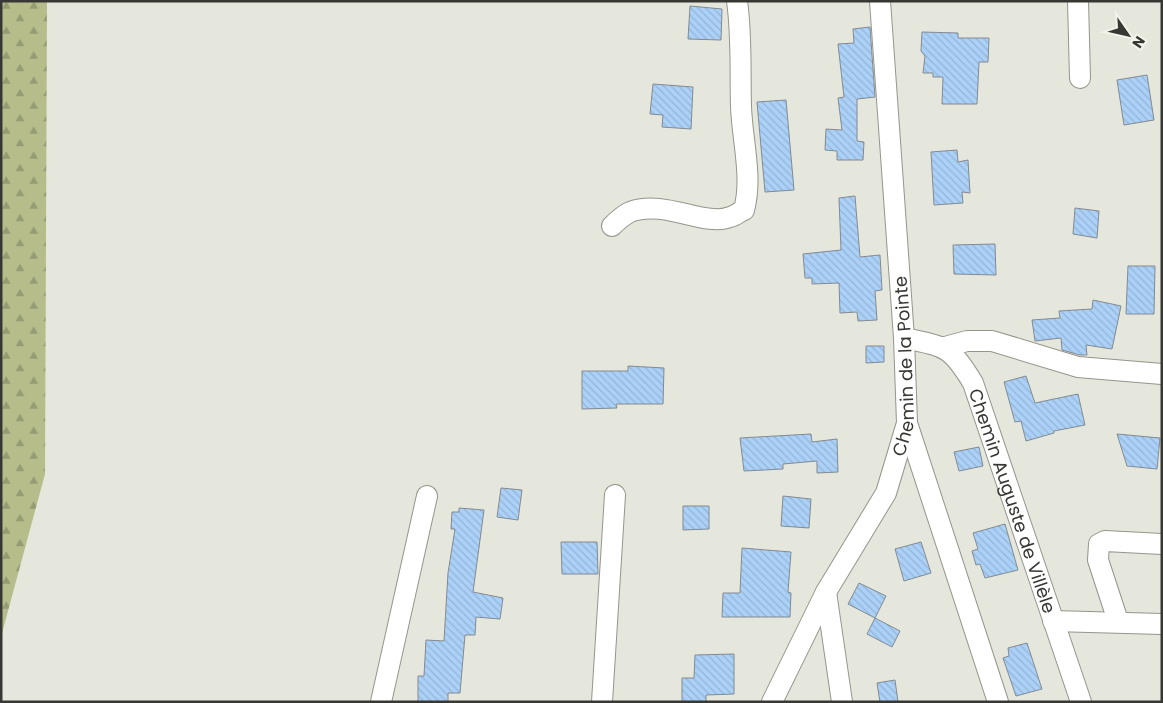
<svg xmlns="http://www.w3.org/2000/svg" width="1163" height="703" font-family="Poppins,sans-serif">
<defs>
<pattern id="forest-firs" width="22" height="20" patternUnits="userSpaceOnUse" patternTransform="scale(1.25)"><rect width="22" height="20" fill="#b6bd8b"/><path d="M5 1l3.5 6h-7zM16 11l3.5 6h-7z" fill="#959b72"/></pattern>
<pattern id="building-back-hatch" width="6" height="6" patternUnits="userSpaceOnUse" patternTransform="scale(1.25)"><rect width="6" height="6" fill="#abd1f8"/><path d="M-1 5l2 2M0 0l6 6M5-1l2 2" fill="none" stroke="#94b4d5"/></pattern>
</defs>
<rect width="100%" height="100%" fill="#e5e7dc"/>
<polygon fill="url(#forest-firs)" points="1,1 47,1 45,474 1,637"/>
<g fill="url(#building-back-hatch)" stroke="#828a92">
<polygon points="690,6 722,9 721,40 688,39"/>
<polygon points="870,27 875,97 857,99 857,141 864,142 863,160 837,160 837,151 825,150 826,129 842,130 838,98 844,97 838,44 854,43 853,29"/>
<polygon points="922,32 958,33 958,38 989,38 988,62 979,62 977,104 942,104 943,77 933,77 933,73 923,73 925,56 921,51"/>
<polygon points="1147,75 1154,120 1124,125 1117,80"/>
<polygon points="653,84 693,87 691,129 662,127 663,115 650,114"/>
<polygon points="786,100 794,190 765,192 757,102"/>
<polygon points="957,150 958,162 968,160 970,193 962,192 963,203 934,205 931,152"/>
<polygon points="855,196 860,257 880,255 882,290 875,291 877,320 858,321 857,312 840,313 839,283 812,284 812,278 805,278 803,254 841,250 839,198"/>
<polygon points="1075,208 1099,211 1097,238 1073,234"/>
<polygon points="995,244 996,275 954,274 953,245"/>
<polygon points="1128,266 1155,266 1154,314 1126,314"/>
<polygon points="1093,300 1121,306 1112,349 1086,345 1087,355 1080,355 1062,350 1061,338 1035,341 1032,320 1060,318 1059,311 1092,309"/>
<polygon points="866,346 884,346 884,362 866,363"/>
<polygon points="628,366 664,368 663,404 616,404 617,408 582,409 582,371 628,371"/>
<polygon points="1026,376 1035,403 1078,394 1085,425 1054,431 1054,433 1026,441 1021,421 1015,422 1004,382"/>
<polygon points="811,434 812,442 837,439 838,472 817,473 817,461 783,464 783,469 744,471 740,438"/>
<polygon points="1117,434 1160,438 1157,469 1127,466"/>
<polygon points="979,447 983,466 959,471 954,452"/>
<polygon points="501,488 522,490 518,520 497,517"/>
<polygon points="783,496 811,499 809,528 781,526"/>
<polygon points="683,506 709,506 709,529 683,530"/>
<polygon points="459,508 484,510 473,592 503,598 500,619 476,617 475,635 465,635 460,693 448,693 448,702 418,702 418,676 424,676 426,640 444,641 448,573 455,529 451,529 452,512 459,512"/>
<polygon points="1005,524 1018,570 985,578 980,564 976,565 972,551 978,549 973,533"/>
<polygon points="561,542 597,542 598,574 562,574"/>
<polygon points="921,542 931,573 904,581 895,549"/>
<polygon points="742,548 791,552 788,592 791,593 790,617 722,617 723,593 740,593"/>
<polygon points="859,583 886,596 875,618 848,604"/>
<polygon points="875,618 900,631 892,647 867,634"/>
<polygon points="1027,643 1042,689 1016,696 1003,658 1009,656 1008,648"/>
<polygon points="734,654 734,694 706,695 706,702 682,702 682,678 694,678 695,655"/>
<polygon points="895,680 898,702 880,702 877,683"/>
</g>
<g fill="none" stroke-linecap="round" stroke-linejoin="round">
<defs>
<g id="minor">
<polyline points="1078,1 1080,78"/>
<path d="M612 226C617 221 624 215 630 212 665 199 704 227 730 217 735 216 739 212 744 210 753 177 742 140 741 106 740 71 742 36 737 1"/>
<path id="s1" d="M904 338C945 347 950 345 973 383L1081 702"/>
<polyline points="945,347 967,341 992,341 1078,367 1162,374"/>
<polyline points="907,423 998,702"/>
<polyline points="826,592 842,702"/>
<polyline points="1053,621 1162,624"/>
<polyline points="1118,621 1098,560 1099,544 1105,541 1162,544"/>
<polyline points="381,702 427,496"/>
<polyline points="602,702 615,495"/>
<path id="s2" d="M772 702 826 592 886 493 907 423 904 338 880 1"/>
</g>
</defs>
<use href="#minor" stroke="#94958b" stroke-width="22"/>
<use href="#minor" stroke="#fff" stroke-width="20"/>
</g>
<g text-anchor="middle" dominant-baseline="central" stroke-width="4" stroke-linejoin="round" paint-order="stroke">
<g font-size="18" fill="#373833" stroke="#f2f4e9">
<text stroke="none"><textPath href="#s2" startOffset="368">Chemin de la Pointe</textPath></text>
<text stroke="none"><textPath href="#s1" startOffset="211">Chemin Auguste de Villèle</textPath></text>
</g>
</g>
<rect width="1163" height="703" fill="none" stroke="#373833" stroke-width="5"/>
<g transform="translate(1128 35) rotate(124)" stroke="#f2f4e9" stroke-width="4" paint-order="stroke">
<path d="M0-4L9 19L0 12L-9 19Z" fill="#373833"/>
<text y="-8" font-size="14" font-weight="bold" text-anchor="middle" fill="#373833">N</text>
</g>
</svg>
